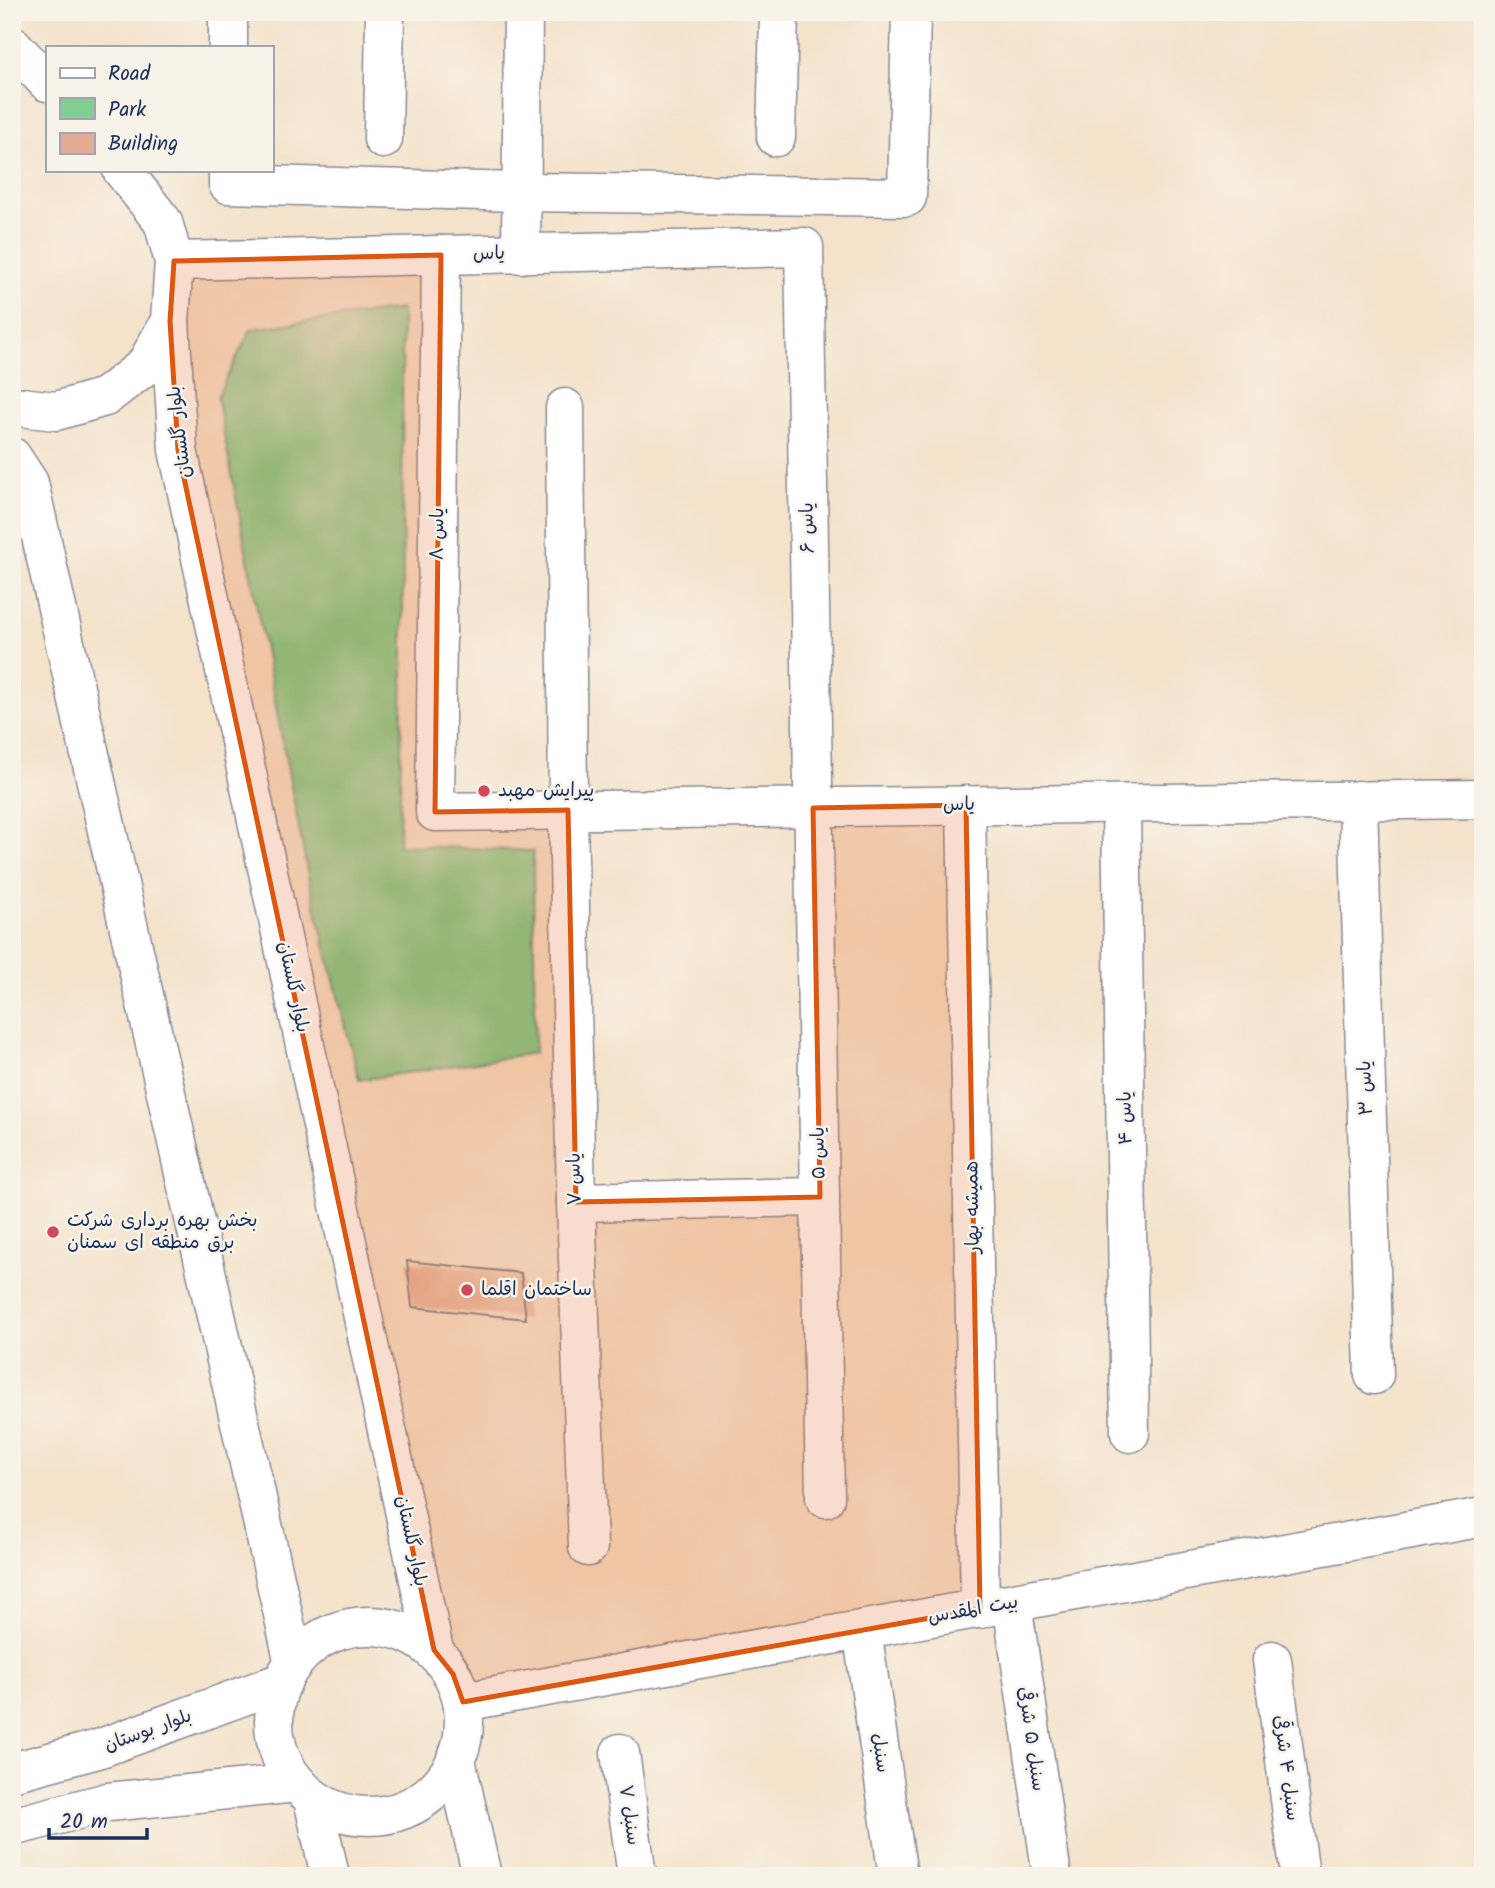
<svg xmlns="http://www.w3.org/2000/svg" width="1495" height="1888" font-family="Kalam,'Playpen Sans Arabic',sans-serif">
<rect width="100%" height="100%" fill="#f7f3e8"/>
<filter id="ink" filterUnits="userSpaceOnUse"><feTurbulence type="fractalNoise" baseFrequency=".0143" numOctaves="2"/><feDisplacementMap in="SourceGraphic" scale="14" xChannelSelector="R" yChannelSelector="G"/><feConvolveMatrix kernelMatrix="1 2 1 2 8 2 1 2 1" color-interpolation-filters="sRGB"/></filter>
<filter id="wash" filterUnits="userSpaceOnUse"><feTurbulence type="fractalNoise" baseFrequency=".00686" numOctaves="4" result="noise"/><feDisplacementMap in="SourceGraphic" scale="28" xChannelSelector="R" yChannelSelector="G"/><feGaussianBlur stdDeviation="1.57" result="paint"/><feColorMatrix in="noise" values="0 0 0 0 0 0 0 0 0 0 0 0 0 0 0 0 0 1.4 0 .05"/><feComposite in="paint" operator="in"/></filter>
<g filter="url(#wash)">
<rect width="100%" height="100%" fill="#f4e2ca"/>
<polygon fill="#80cf90" stroke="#4e7f77" stroke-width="2" points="402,309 403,665 399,845 533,851 535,1053 359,1080 309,881 217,397 251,329"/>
<g id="blocks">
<polygon fill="#e4ab93" points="407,1261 521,1273 526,1319 412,1307"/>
</g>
</g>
<g filter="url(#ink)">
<use href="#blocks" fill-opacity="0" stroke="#888894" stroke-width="2"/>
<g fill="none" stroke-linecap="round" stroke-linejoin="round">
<defs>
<g id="minor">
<polyline points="228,12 228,47"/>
<polyline points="776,137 779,12"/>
<polyline points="383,139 385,12"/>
<polyline points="228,170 228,184 522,192 907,197 911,12"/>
<polyline points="521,254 523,12"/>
<polyline points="441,255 435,812 1483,799"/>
<polyline points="174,261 804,247 825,1498"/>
<polyline points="565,408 568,810 576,1202 588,1547"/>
<polyline points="1358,800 1374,1375"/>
<polyline points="1121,804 1130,1433"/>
<polyline points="966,805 980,1609"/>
<polyline points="576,1202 820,1197"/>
<polyline points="1012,1603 1052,1876"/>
<polyline points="862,1630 898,1876"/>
<polyline points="1272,1660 1300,1876"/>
<polyline points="463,1702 1483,1517"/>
<polyline points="620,1753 637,1876"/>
</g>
<g id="secondary">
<polyline points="12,45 47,82"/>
<polyline points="170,321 178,450 434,1650"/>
<polyline points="12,406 56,411 105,397 145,366 170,321 174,261 163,222 122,170"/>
<polyline points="12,457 29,483 294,1663"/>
<circle cx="369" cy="1721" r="95"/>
<polyline points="456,1760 482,1876"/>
<polyline points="12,1772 98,1749 282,1682"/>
<polyline points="313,1799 330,1876"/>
<polyline points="12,1827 108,1802 297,1783"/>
</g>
</defs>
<use href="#minor" stroke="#888894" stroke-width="41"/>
<use href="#secondary" stroke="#888894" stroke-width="41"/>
<use href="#minor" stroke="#fff" stroke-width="38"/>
<use href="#secondary" stroke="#fff" stroke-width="38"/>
</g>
</g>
<path fill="#de5710" fill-opacity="0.2" stroke="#de5710" stroke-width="5" stroke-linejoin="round" d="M441 255 435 812 568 810 576 1202 820 1197 813 808 966 805 980 1609 463 1702 453 1674 434 1650 178 450 170 321 174 261Z"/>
<g fill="#d1495b" stroke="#f7f3e8" stroke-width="2.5">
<circle cx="484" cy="791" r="7"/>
<circle cx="53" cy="1232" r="7"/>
<circle cx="467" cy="1290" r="7"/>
</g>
<g text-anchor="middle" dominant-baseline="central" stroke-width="5" stroke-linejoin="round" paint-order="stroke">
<g font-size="19" fill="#1b2f5e" stroke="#f7f3e8">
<text transform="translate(489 254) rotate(-1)">یاس</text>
<text transform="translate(180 432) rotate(-97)">بلوار گلستان</text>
<text transform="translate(808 528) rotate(-91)">یاس ۶</text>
<text transform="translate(438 534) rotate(-89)">یاس ۸</text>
<text transform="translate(959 805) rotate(-1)">یاس</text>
<text transform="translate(293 987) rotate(78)">بلوار گلستان</text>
<text transform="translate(1366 1088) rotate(-92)">یاس ۳</text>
<text transform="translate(1126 1118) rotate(-91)">یاس ۴</text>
<text transform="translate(819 1153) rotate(-91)">یاس ۵</text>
<text transform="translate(575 1179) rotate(-91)">یاس ۷</text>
<text transform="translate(973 1207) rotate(-91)">همیشه بهار</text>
<text transform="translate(411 1541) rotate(78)">بلوار گلستان</text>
<text transform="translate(973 1610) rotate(-10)">بیت المقدس</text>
<text transform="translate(148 1731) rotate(-20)">بلوار بوستان</text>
<text transform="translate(1031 1739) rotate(82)">سنبل ۵ شرقی</text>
<text transform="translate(880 1753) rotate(82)">سنبل</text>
<text transform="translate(1286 1768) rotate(83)">سنبل ۴ شرقی</text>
<text transform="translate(629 1815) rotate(82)">سنبل ۷</text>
</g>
<g font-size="19" fill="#1b2f5e" stroke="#f7f3e8" text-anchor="start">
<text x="498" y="791">پیرایش مهبد</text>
<text x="67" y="1221">بخش بهره برداری شرکت<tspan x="67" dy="22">برق منطقه ای سمنان</tspan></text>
<text x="481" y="1290">ساختمان اقلما</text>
</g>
</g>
<rect width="1495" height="1888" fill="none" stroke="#f7f3e8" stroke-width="42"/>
<rect x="46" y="46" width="228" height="126" fill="#f7f3e8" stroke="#9fa5b1" stroke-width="2"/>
<rect x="60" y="68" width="35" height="10" fill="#ffffff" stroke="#9fa5b1" stroke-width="2"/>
<text x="108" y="80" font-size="21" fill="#1b2f5e">Road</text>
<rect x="60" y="98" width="35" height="21" fill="#80cf90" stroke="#9fa5b1" stroke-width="2"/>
<text x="108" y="116" font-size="21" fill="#1b2f5e">Park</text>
<rect x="60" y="133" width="35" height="21" fill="#e4ab93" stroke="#9fa5b1" stroke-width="2"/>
<text x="108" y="150" font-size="21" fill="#1b2f5e">Building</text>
<path d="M49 1828v10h98v-10" fill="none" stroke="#1b2f5e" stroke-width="3.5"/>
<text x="60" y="1828" font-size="21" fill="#1b2f5e" stroke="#f7f3e8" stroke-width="5" paint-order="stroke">20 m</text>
</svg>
